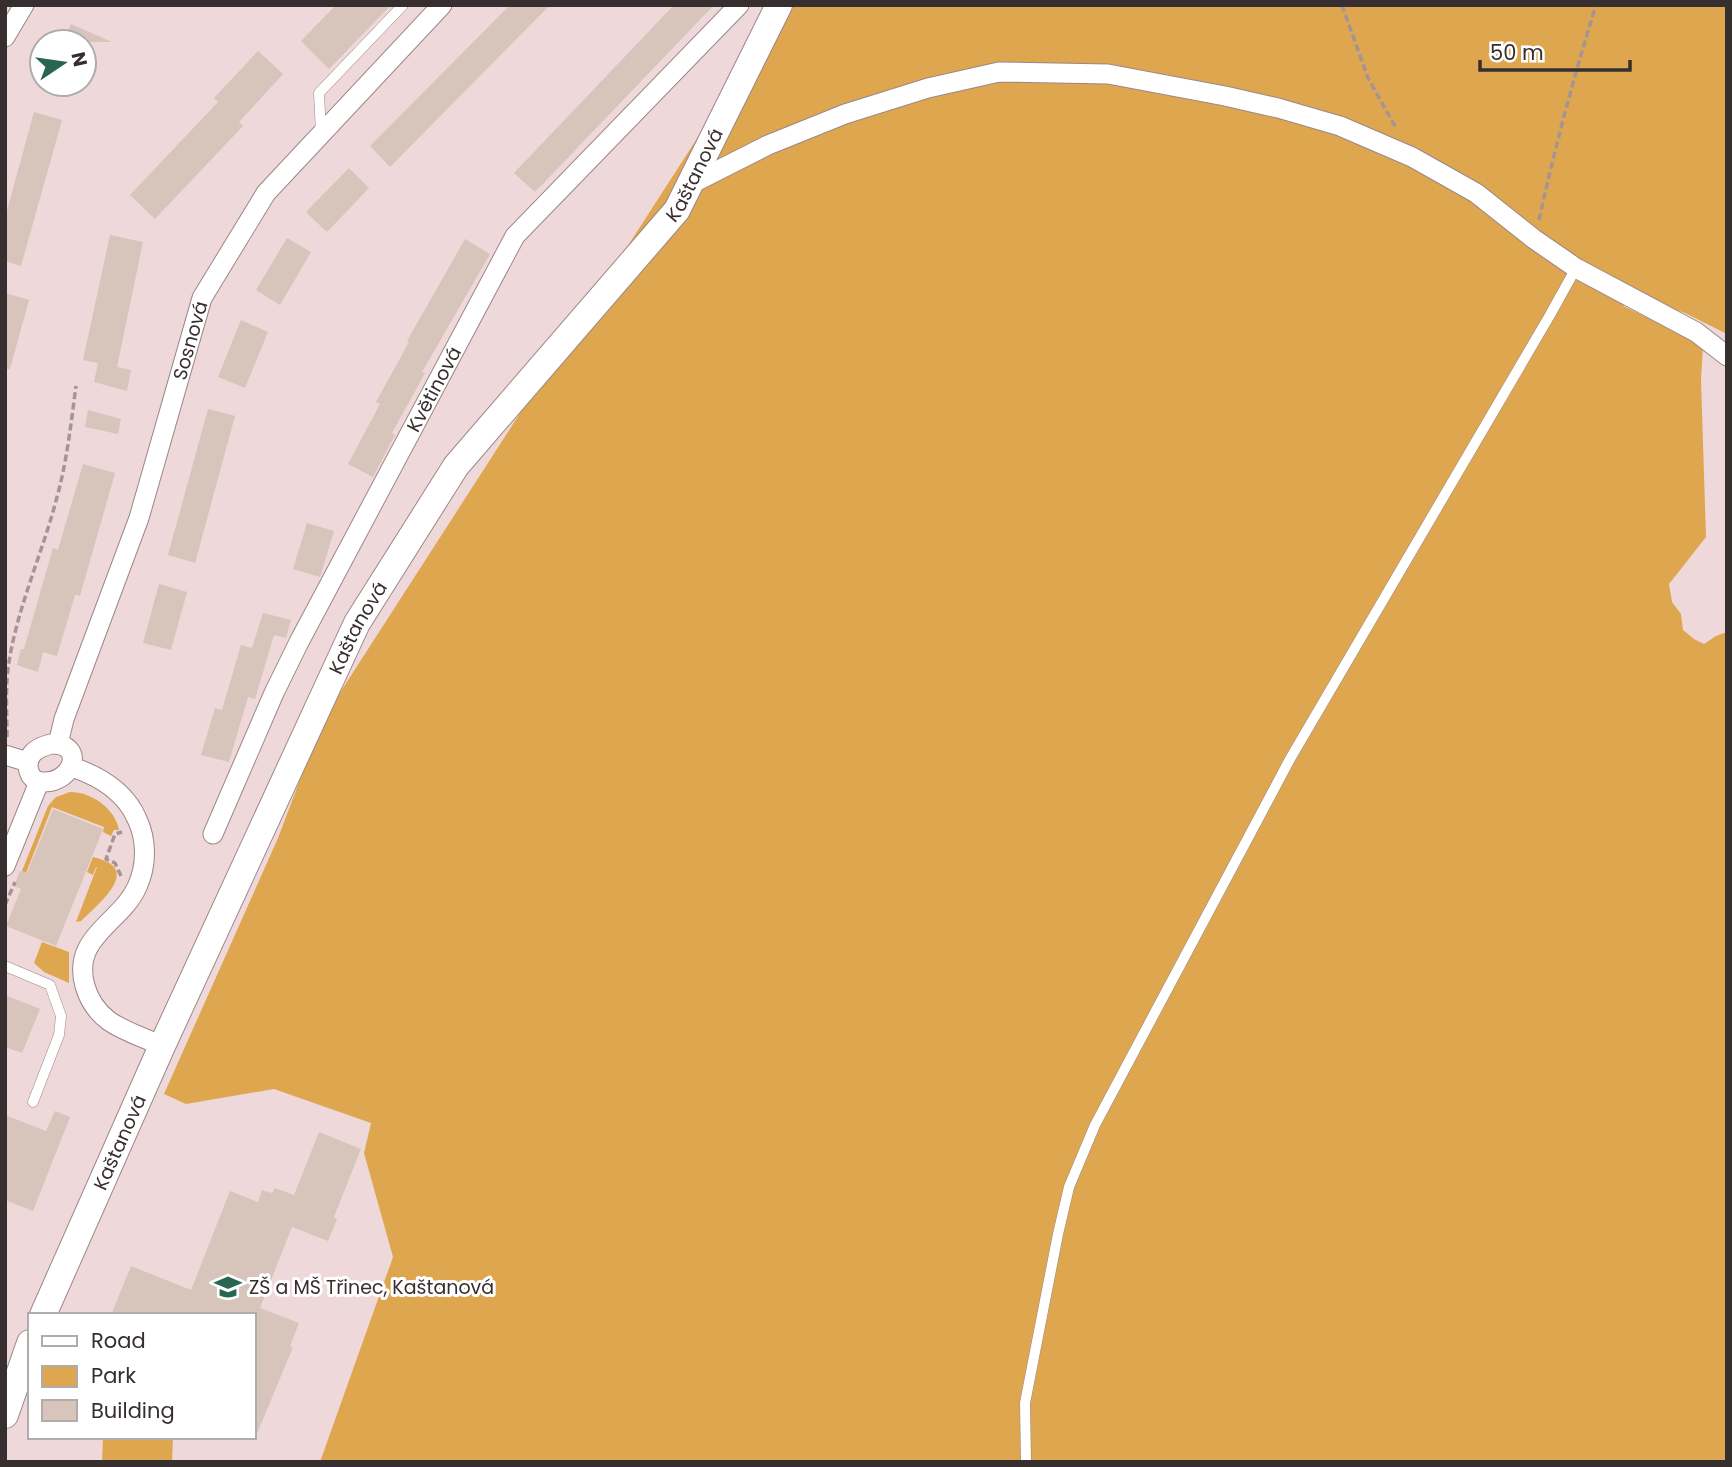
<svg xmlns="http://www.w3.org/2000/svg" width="1732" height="1467" font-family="Poppins,sans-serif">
<rect width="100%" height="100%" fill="#efd8d9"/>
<g fill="#dea64e">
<polygon points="783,5 1727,5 1727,334 1685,313 1639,297 1623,306 1669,328 1703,346 1701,380 1706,537 1669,584 1672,602 1681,614 1683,630 1694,639 1704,644 1716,636 1727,632 1727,1462 320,1462 393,1257 364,1153 371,1123 274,1089 186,1104 164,1094 278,838 323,719"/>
<path d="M70 792C91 792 115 808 119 830H114L111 836 103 832 104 827 52 807 26 873 22 871 48 806 56 797Z"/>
<path d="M93 857C100 859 109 861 114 867 127 882 92 910 81 921L76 922 97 867H96L93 875 87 872Z"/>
<polygon points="42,942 69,952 69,983 44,972 34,963"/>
<polygon points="103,1437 173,1437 172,1462 102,1462"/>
</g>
<g fill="#d7c4bb">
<polygon points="336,5 391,5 329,69 301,41"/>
<polygon points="510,5 550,5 390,167 370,146"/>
<polygon points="674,5 714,5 535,192 514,173"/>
<polygon points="71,24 112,42 63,42"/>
<polygon points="258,51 283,74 239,122 243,126 155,219 130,195 218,102 214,98"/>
<polygon points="34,112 62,120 21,266 5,261 5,218"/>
<polygon points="349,168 369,188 327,232 306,212"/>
<polygon points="110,235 143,242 117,367 131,370 127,391 94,382 98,363 83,360"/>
<polygon points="287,238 311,252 280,305 256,290"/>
<polygon points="465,239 490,254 422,372 425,373 392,433 395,435 373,477 348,464 380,404 376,402 409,342 407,341"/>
<polygon points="5,293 29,300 10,369 5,369"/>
<polygon points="241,320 268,332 245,388 218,377"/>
<polygon points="208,409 235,416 195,563 168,555"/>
<polygon points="88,410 121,419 118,434 85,427"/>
<polygon points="83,464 115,473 80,596 75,595 57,656 43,652 38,672 17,665 21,649 24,649 53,548 58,550"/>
<polygon points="307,523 334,531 320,577 293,569"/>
<polygon points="159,584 187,592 171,650 143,643"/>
<polygon points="263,613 291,620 286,638 274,635 255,699 248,697 229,762 201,755 215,708 222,710 241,645 252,648"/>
<polygon points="53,809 103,829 56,946 6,926 21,889 14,886 20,871 27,873"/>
<polygon points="5,995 40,1009 22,1053 5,1047"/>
<polygon points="55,1111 70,1117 33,1211 5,1200 5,1115 46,1131"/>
<polygon points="319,1132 361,1149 334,1217 337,1219 328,1241 292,1227 260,1308 299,1323 290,1346 293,1347 254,1441 254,1315 111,1315 131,1266 191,1290 230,1191 258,1202 262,1190 272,1193 275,1188 294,1195"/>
</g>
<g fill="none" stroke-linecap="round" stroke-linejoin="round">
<defs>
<g id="lane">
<polyline points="321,133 319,93 403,5"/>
<polyline points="5,966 50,985 61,1016 59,1035 33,1102"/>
<polyline points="1026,1462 1025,1403 1058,1234 1069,1187 1095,1125 1290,759 1550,315 1576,268"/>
</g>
<g id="street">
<polyline points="5,37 24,5"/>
<polyline points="689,185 768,145 845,114 928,88 999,72 1108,74 1225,96 1278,108 1340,126 1412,157 1476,193 1534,239 1576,268 1696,332 1727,356"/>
<path d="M51 744C86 743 74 783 43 782 29 782 24 765 32 754 37 748 44 746 51 744Z"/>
<path id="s1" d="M58 744 64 719 139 518 202 298 266 193 442 5"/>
<polyline points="5,755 28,762"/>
<path d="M72 767C99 776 125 791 137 819 147 840 147 865 137 887 121 923 71 937 85 986 89 1000 97 1012 109 1021 125 1032 145 1038 162 1046"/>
<path id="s2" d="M213 834 274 693 299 642 515 236 739 5"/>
<polyline points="5,866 39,782"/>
</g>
<g id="secondary">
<path id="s3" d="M43 1315 162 1046 357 623 456 466 677 210 779 5"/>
<polyline points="5,1415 30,1343"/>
</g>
</defs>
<use href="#lane" stroke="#9b8788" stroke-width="11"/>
<use href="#street" stroke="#9b8788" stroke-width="21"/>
<use href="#secondary" stroke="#9b8788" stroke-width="28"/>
<g stroke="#a59494" stroke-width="3.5" stroke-dasharray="7 3.5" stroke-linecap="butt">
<polyline points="1342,5 1368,78 1396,128"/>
<path d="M1539 220C1555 147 1574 76 1596 5"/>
<path d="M7 737C7 712 5 687 9 662 18 605 43 552 57 497 67 461 71 423 76 386"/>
<polyline points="121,876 115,863 106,859 115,834 122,832"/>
<polyline points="5,905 15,882"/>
</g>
<use href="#lane" stroke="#fff" stroke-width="10"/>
<use href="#street" stroke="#fff" stroke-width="19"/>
<use href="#secondary" stroke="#fff" stroke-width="26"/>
</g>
<defs>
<symbol id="school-bare" viewBox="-9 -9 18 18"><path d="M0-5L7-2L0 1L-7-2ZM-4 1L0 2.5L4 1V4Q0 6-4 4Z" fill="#286652" stroke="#fff" stroke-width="2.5" paint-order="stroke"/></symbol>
</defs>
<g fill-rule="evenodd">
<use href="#school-bare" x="209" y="1268" width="38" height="38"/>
</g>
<g text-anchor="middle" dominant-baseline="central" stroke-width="6" stroke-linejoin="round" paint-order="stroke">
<g font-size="19" fill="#372f2f" stroke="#fff">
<text stroke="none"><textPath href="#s3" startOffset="1323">Kaštanová</textPath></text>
<text stroke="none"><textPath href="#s1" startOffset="425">Sosnová</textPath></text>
<text stroke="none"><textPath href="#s2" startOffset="497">Květinová</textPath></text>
<text stroke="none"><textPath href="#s3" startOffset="756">Kaštanová</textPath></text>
<text stroke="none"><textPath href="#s3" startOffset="189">Kaštanová</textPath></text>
</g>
<g font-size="19" fill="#372f2f" stroke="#fff" text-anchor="start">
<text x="249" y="1287">ZŠ a MŠ Třinec, Kaštanová</text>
</g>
</g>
<rect width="1732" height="1467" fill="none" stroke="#372f2f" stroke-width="14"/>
<rect x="28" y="1313" width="228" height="126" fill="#ffffff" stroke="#afacac" stroke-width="2"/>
<rect x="42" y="1336" width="35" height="10" fill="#ffffff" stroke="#afacac" stroke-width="2"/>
<text x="91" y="1348" font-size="21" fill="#372f2f">Road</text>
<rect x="42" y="1366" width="35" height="21" fill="#dea64e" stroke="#afacac" stroke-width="2"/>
<text x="91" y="1383" font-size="21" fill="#372f2f">Park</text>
<rect x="42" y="1400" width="35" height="21" fill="#d7c4bb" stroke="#afacac" stroke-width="2"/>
<text x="91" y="1418" font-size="21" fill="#372f2f">Building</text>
<g transform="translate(63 63) rotate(77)"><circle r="33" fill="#ffffff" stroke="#afacac" stroke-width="2"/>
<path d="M0-5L12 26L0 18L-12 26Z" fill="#286652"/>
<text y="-10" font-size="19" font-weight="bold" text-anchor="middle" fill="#372f2f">N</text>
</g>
<path d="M1480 60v10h150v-10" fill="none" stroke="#372f2f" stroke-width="3.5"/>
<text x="1490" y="60" font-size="21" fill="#372f2f" stroke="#ffffff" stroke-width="5" paint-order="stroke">50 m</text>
</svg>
